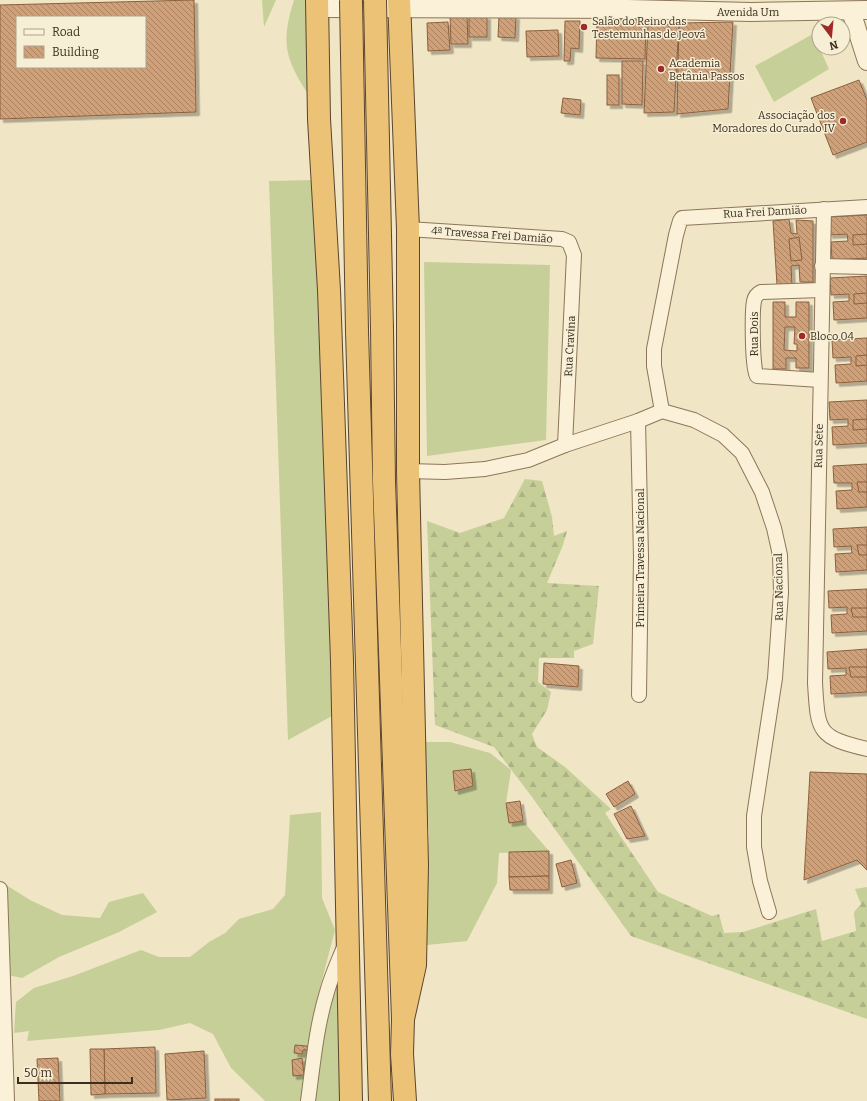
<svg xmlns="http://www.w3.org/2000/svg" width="867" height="1101" font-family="Bitter,serif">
<defs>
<pattern id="forest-firs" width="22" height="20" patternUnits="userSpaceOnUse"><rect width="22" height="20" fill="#c6cf98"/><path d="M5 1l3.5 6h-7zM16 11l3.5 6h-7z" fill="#abb283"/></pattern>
<pattern id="building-back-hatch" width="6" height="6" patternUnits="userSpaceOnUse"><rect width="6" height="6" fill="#d0a079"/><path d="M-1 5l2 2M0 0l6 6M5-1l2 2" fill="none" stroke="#aa8363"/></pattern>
<filter id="shadow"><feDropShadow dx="3.5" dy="3.5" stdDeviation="0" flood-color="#0004"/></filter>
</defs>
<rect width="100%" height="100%" fill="#f0e5c4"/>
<g fill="#c6cf98">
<polygon points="262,0 276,0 264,27"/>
<path d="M294 0H311L313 102C287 62 279 47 294 0Z"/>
<polygon points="813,34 829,69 774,102 755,66"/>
<polygon points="315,180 332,716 288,740 269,181"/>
<polygon points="424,262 550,265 546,440 427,456"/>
<polygon points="423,742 450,742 490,753 511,770 506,803 509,823 523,821 549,851 499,853 497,883 467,941 427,945 425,924 429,834"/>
<polygon points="321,812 322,898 335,930 317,999 306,1088 302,1101 265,1101 231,1068 213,1034 190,1023 159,1030 27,1041 29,1031 14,1033 16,1002 34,988 73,976 141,950 159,957 190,957 209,942 225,933 239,919 273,909 285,895 290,815"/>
<polygon points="6,885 30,900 62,915 100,918 109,902 143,893 157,912 119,932 59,957 22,978 8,975 10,944"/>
<polygon points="339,967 343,1101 313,1101 318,1048"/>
</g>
<polygon fill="url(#forest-firs)" points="525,479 542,481 552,517 554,536 567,531 563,545 547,583 599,586 593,644 574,651 574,658 539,658 538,682 551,692 547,710 532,734 537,747 565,767 611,809 605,813 658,892 712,916 719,914 724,933 743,932 816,909 822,941 856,931 854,912 861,904 855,889 867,887 867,1019 631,936 532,797 494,747 435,725 427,521 460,533 504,518"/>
<g fill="url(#building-back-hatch)" stroke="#8c603e" fill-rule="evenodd" filter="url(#shadow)">
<path d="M194 0 196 112 0 119V5ZM17 17H145V67H17Z"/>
<polygon points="450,16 467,16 468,44 451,44"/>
<rect x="469" y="16" width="18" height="21"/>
<polygon points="499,16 516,16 515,38 498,37"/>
<polygon points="597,19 646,20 645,59 596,58"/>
<polygon points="565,21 580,21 579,49 571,48 570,61 564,61"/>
<polygon points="448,22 450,50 428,51 427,23"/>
<polygon points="733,22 728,109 677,114 679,23"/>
<polygon points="679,23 674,112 644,113 648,26"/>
<polygon points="558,30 559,56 527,57 526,31"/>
<polygon points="622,61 643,61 642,105 622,104"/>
<rect x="607" y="75" width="12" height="30"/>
<polygon points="859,80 867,100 867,142 833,155 811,98"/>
<polygon points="563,98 581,100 580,115 561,113"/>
<polygon points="867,215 867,258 832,260 831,242 848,241 847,234 829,235 829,217"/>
<polygon points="789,219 791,233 797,234 796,220 813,221 813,282 800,282 799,265 791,266 792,286 777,285 773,221"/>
<polygon points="867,234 867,244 853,245 853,235"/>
<polygon points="799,237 802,260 791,261 789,239"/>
<polygon points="867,276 867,318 834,320 833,302 849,301 849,294 831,295 830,278"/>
<polygon points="867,293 867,303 854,304 854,294"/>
<path d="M773 302H785V317H796V302H809V368H796V358H786V369H773ZM785 327H795L794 344H797V351L784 350Z"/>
<polygon points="867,338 867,381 836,383 835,365 851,364 851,357 833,358 832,340"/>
<polygon points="867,355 867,365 856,366 856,356"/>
<polygon points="867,400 867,443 833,445 832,427 848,426 848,419 830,420 829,402"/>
<polygon points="867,419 867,429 853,430 853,420"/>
<polygon points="867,464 867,507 837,509 836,491 852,490 852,483 834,483 833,466"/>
<polygon points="857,482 867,482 867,492 859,492"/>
<polygon points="867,527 867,570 836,572 835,554 852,553 851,546 834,547 833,529"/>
<polygon points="857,545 867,545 867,555 859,555"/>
<polygon points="867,589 867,631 832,633 831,615 847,614 847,607 829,608 828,591"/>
<polygon points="851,608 867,608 867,617 853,617"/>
<polygon points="867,649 867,692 831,694 830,676 846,675 846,668 828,669 827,652"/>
<polygon points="544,663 579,666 578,687 543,684"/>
<polygon points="849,667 867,667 867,677 851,677"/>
<polygon points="471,769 473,786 455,791 453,771"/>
<polygon points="810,772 867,774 867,870 857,860 804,880"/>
<polygon points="628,781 635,794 614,807 606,794"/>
<polygon points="520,801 523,821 509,823 506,803"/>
<polygon points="631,806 645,836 627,839 614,814"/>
<polygon points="549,851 549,876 509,877 509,852"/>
<polygon points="571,860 577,883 562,887 556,864"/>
<polygon points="549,876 549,890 510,890 509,877"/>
<polygon points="295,1045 307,1046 308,1050 303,1050 302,1054 294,1053"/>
<polygon points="155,1047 156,1093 105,1094 104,1049"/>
<polygon points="90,1049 104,1049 105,1094 91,1095"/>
<polygon points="204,1051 206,1098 167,1100 165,1054"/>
<polygon points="58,1058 60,1101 39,1101 37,1059"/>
<polygon points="302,1058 304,1075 293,1076 292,1060"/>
<rect x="215" y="1099" width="24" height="2"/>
</g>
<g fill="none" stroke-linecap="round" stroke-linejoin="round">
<defs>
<g id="minor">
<path d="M824 209 815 683C818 732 817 737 867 749"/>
<polyline points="408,229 562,239 569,242 574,255 565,445"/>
<polyline points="822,266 867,267"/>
<path d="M820 380 757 376C752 370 752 311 754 301 755 296 757 294 761 292L822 290"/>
<polyline points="662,411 654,366 654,349 676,235 680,221 682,218 867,207"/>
<polyline points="638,421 641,557 639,695"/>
<polyline points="408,471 445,472 485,469 528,460 565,445 638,421 662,411 694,420 723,435 742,453 762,492 774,528 780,555 781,592 775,678 754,816 754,847 760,881 769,912"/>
<polyline points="0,889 7,1101"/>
<path d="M308 1101C313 1065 316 1028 327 992 331 977 338 962 344 947"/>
</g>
<g id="tertiary">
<polyline points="317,8 628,9 751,12 867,10"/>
<polyline points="851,11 867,61"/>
</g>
<g id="trunk">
<polyline points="317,0 319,119 329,290 342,661 351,1101"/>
<polyline points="399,0 408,229 408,471 417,865 415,965 403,1019"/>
<polyline points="382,329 384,481 403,1019 402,1054 405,1101"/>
<polyline points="357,331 380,1101"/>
</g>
</defs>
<use href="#minor" stroke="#8c765a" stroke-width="16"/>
<use href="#tertiary" stroke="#8c765a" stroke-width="20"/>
<use href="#trunk" stroke="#5a442e" stroke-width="24"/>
<use href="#minor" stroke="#faf1d8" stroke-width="14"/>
<use href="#tertiary" stroke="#faf1d8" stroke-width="18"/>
<use href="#trunk" stroke="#ebc276" stroke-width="22"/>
<defs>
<g id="trunk-bridge">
<polyline points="351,0 357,331"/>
<polyline points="375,0 382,329"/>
</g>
</defs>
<use href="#trunk-bridge" stroke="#5a442e" stroke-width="24" stroke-linecap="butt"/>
<use href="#trunk-bridge" stroke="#ebc276" stroke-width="22"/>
</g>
<g fill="#9e2b27" stroke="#f7efd5" stroke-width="1.5">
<circle cx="584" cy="27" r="4"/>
<circle cx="661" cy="69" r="4"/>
<circle cx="843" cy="121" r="4"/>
<circle cx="802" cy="336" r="4"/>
</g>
<g text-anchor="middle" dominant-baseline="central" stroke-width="3" stroke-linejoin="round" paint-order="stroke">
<g font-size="11" fill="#3b2e1e" stroke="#f7efd5">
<text x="748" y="12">Avenida Um</text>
<text transform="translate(765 212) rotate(-3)">Rua Frei Damião</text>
<text transform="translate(492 235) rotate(4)">4ª Travessa Frei Damião</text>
<text transform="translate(754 334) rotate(-90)">Rua Dois</text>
<text transform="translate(570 346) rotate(-87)">Rua Cravina</text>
<text transform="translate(819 446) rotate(-89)">Rua Sete</text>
<text transform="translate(640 558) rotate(-90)">Primeira Travessa Nacional</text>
<text transform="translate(779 587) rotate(-91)">Rua Nacional</text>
</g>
<g font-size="11" fill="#3b2e1e" stroke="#f7efd5" text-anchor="start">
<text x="592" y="21">Salão do Reino das<tspan x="592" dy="13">Testemunhas de Jeová</tspan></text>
<text x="669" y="63">Academia<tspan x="669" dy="13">Betânia Passos</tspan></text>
<text x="835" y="115" text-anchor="end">Associação dos<tspan x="835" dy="13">Moradores do Curado IV</tspan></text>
<text x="810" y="336">Bloco 04</text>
</g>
</g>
<rect x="16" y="16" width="130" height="52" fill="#f7efd5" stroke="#aca28c"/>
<rect x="24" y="29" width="20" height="6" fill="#faf1d8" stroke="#aca28c"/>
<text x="52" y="36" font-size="12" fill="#3b2e1e">Road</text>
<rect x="24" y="46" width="20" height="12" fill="url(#building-back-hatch)" stroke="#aca28c"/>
<text x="52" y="56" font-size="12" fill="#3b2e1e">Building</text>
<g transform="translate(831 36) rotate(164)"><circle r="19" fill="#f7efd5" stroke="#aca28c"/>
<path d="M0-3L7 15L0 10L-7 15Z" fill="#9e2b27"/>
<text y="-6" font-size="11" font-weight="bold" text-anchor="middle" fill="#3b2e1e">N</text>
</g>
<path d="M18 1077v6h114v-6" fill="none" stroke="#3b2e1e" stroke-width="2"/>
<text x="24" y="1077" font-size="12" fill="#3b2e1e" stroke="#f7efd5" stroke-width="3" paint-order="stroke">50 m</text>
</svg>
